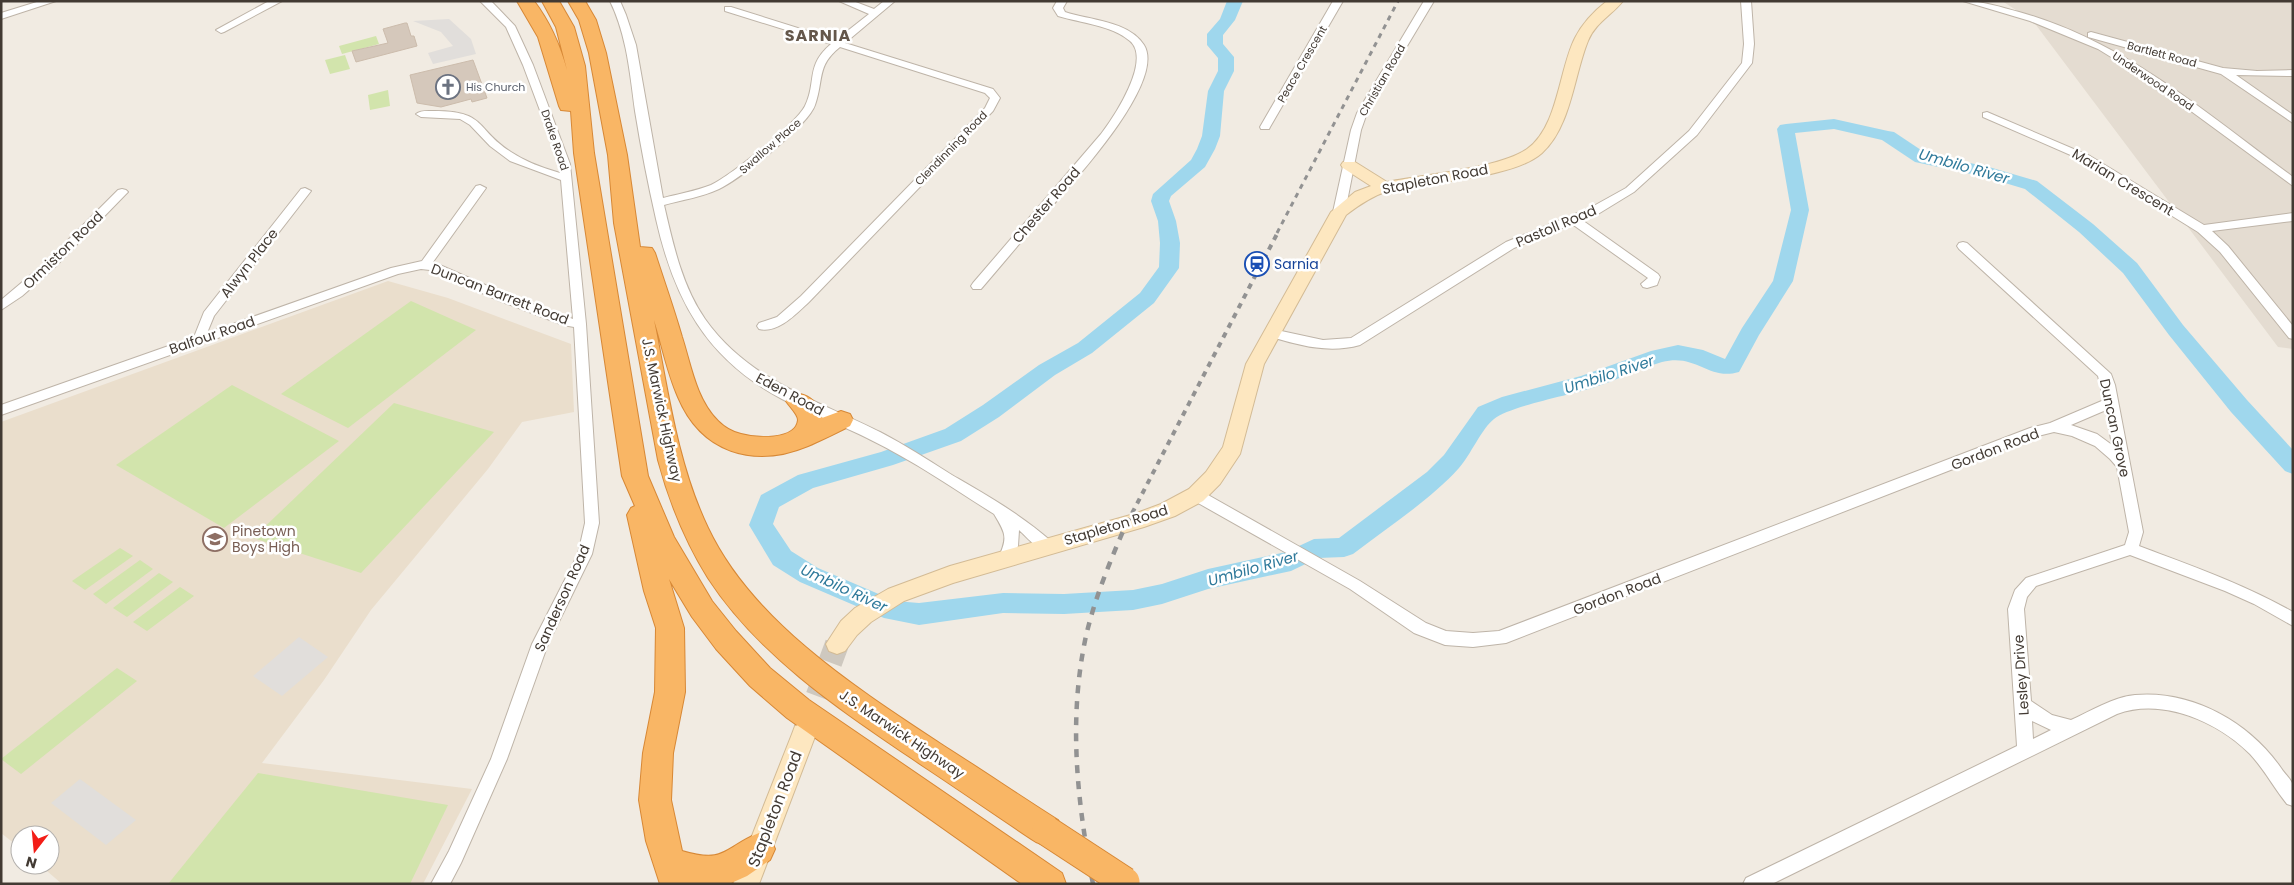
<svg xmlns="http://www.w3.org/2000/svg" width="2294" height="885" font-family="Poppins,sans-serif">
<rect width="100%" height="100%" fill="#f1ebe2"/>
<polygon fill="#e4dcd1" points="2002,1 2293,1 2293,349 2278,347 2033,21"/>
<polygon fill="#eadecc" points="388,281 448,298 571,344 574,412 522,422 488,469 371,610 324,680 262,763 472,789 423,884 62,884 40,865 50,865 50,835 20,835 20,848 1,833 1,422"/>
<g fill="#d2e4ac">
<polygon points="376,36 379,44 342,54 339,46"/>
<polygon points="345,55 350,69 330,74 325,60"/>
<polygon points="388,90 390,106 370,110 368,95"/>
<polygon points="411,301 476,330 348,428 281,394"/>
<polygon points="232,385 339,441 224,528 116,465"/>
<polygon points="394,403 494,432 361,573 253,538"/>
<polygon points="120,548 133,556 85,590 72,581"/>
<polygon points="140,560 153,569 106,604 93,594"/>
<polygon points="159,573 173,582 127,617 113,608"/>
<polygon points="180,587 194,596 147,631 133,622"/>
<polygon points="117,668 137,681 21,774 1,759"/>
<polygon points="258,773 448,805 410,884 168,884"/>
</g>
<g fill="#e1dedb">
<polygon points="449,19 471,39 476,54 433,64 428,53 453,46 441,32 413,21"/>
<polygon points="299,637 328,657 282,696 253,676"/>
<polygon points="80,779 136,820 106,845 51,803"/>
</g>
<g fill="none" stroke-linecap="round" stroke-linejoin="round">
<path fill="#9fd7ed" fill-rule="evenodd" d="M1227 1H1243L1235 20 1223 35V44L1234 57V71L1224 91 1220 136 1215 149 1205 167 1171 196 1169 201 1176 221 1180 243 1179 268 1154 303 1092 353 1055 375 999 417 961 441 893 465 813 488 779 507 773 524 791 551 818 568 895 601 919 603 1003 593 1064 594 1133 590 1162 584 1208 569 1286 552 1314 539 1339 538 1427 472 1444 455 1478 407 1502 397 1581 376 1651 351 1678 345 1703 350 1725 359 1742 328 1773 281 1791 210 1777 129 1780 125 1786 124 1834 119 1888 131 1894 132 1927 154 1989 167 2037 181 2093 224 2137 263 2183 325 2247 400 2293 450V474L2285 471 2231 412 2169 335 2123 273 2079 232 2025 189 1985 177 1915 162 1882 140 1834 129 1795 133 1809 210 1793 281 1759 335 1739 372C1708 381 1697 353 1662 362 1639 369 1617 380 1595 387 1572 395 1509 406 1494 419 1482 428 1470 456 1459 468 1429 501 1388 527 1353 554L1344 557 1318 558 1291 571 1208 589 1162 604 1133 610 1064 614 1003 613 919 625 884 618 800 582 773 565 749 525 761 495 798 475 881 452 945 429 983 405 1039 365 1078 343 1140 293 1159 267 1160 243 1158 221 1151 201 1153 194 1191 160 1197 149 1202 136 1208 91 1218 71V58L1207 45V34L1220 19Z"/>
</g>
<g fill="#d5c8bb" stroke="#ccbcac">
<polygon points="405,23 407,23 411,36 414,36 417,46 356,62 352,51 388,43 383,29"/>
<polygon points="473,60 487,98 472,102 471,99 441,107 417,103 410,75"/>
</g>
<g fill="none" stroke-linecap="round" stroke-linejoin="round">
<polyline stroke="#cec8bf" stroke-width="24" stroke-dasharray="24 12" stroke-linecap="butt" points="805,730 837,644"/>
<defs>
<g id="street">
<polygon points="40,1 56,1 1,19 1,13"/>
<polygon points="269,1 282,1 224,32 221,33 216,30"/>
<path d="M480 1H491L515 26 533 65 570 164 586 324 599 523 592 554 548 644 507 759 461 863 450 884H431L449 851 491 759 532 644 578 554 585 523 574 327 563 325 500 301 430 270 421 269 398 274 1 415V405L194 337 204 312 301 189 305 188 311 191 214 316 207 333 391 268 422 261 476 186 480 185 486 188 433 262 508 295 573 319 561 180 510 161 490 146 470 125 460 119 421 117 416 114C421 110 427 111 434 111 487 111 475 129 511 152 526 162 543 168 560 173V164L523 65 506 27Z"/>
<path d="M610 1H620L626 15 636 45 663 198C678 194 696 191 711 185 730 176 796 124 805 106 817 82 805 66 831 44L725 11V7H731L836 40 869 14 839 1H853L874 9 884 1H895L845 43 993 89 1000 98 993 111 809 302C797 313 778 334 759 329L757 326 759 323 777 317 801 296 985 108 990 98 985 93 840 47C816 66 824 80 815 105 808 126 740 179 719 189 702 197 682 200 664 205 673 244 682 286 705 319 748 380 816 400 880 432 905 445 928 460 952 475 988 496 1020 514 1052 542L1054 546 1052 550C1040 554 1028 538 1019 530L1018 546 1010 563 1005 565 1000 563 998 559C1008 537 1006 534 994 514 954 489 914 461 871 440 842 425 811 414 782 399 706 359 674 299 656 219 648 184 641 148 635 111 630 74 627 36 610 1Z"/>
<path d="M1057 1H1067L1063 8 1065 12C1089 20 1129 21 1144 45 1168 84 1062 194 1038 222 1019 244 1000 267 981 289H973L971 286 973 283 1101 134C1114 117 1152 60 1130 41 1111 25 1081 23 1058 16L1053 8Z"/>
<polygon points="1333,1 1343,1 1270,127 1269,129 1261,129 1260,127"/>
<polygon points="1424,1 1434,1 1367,113 1361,130 1345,212 1343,215 1335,215 1333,212 1351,130 1357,113"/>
<path d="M1741 1H1751L1754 44 1752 63 1697 135 1634 192 1598 214 1582 220 1658 274 1660 277 1657 285 1647 288 1643 287 1641 284 1648 278 1572 224 1514 248 1360 345C1328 354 1298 345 1268 336L1266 333 1272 329 1323 340 1351 338 1506 242 1590 208 1626 188 1689 131 1742 63 1744 44Z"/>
<path d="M1963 1C1983 1 2000 7 2019 12 2124 41 2207 114 2293 177V186L2150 81 2098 49 2030 21Z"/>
<polygon points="2091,32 2223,68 2257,71 2293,70 2293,76 2236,75 2293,115 2293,123 2221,74 2088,37 2088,33"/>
<polygon points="1987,112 2090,156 2204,225 2293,213 2293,221 2212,231 2228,246 2293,326 2293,339 2289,338 2220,252 2198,232 2082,160 1983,117 1983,113"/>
<polygon points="122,189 126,190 128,192 126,194 53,269 22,296 1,310 1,300 45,263 118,190"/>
<path d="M1963 242 1967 243 2111 374 2115 385 2143 532 2139 546C2192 566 2244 584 2293 612V626L2254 604 2225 591 2130 555 2036 586 2027 597 2024 609 2031 701 2052 715 2071 720C2091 711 2113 697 2135 695 2192 690 2249 722 2281 768 2284 773 2290 778 2292 783 2294 789 2293 800 2293 806L2287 804C2274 788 2264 769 2250 754 2218 722 2162 697 2117 714L1772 884H1743L1746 878 2017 746 2008 609 2015 590 2026 578 2125 545 2129 532 2117 467 2110 459 2095 446 2072 436 2054 432 2038 436 1506 643 1473 647 1445 645 1414 633 1350 589 1191 499 1189 495 1191 491 1196 489 1201 491 1360 581 1426 623 1446 631 1473 633 1499 631 2030 428 2050 423 2104 400 2098 376 1959 249 1957 246 1959 243ZM2106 410 2112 445 2097 434 2071 425ZM2032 721 2051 730 2033 739Z"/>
</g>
<g id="secondary">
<path d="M1607 1H1623C1612 15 1595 23 1588 41 1574 75 1571 127 1542 153 1513 179 1428 181 1388 191 1372 196 1359 205 1346 215L1264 364 1240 454 1220 484 1203 501 1175 516 1144 527 953 583 904 601 871 622 857 635 845 651 837 654 829 651 826 644 841 621 855 608 888 589 950 566 1134 514 1161 504 1189 489 1206 472 1223 447 1246 364 1331 212 1355 192 1371 186 1343 168 1341 165 1343 162H1355L1387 182C1422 175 1500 168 1527 149 1558 128 1559 69 1575 38 1582 24 1594 11 1607 1Z"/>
<polygon points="804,723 813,726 816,734 759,884 733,884 792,734 795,726"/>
</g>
<g id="highway">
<path d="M517 1H534C550 22 560 45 567 70L556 27 542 1H559L574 27 585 66 594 153 648 476 674 537 712 601 736 631 770 668 809 700 1062 873 1066 884H1022L787 718 750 686 716 649 692 617 669 579 684 628 685 692 673 753 671 800 682 851C726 864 723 848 759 833L770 838 775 849 770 860 747 876 729 884H660L646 841 639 800 643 753 655 692 656 628 644 591 627 515 631 508 635 506 622 476 574 153 571 111 561 110 559 106 538 37Z"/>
<path d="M568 1H585L596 20 606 53 627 155 640 247 652 248 655 253C664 281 674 309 682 337 691 365 696 399 718 421 724 427 732 432 741 434 755 438 796 441 798 420 798 414 789 406 786 401L789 395C804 390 820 402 822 418L841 411 850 414 853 420 850 426C836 433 822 440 808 446 753 469 701 452 678 397 667 372 662 345 654 320 668 390 677 463 708 528 753 623 859 690 944 746 982 770 1020 796 1058 820L1063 831 1058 842 1047 846 1036 842C998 817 961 791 923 766 845 713 760 658 708 578 685 541 669 501 658 460L614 223 608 155 589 53 579 20Z"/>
</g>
</defs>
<use href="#street" stroke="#beb4a8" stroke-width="2"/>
<use href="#secondary" stroke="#d3bb95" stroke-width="2"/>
<use href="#highway" stroke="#d78836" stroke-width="2"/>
<use href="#street" fill="#fff" fill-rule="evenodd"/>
<use href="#secondary" fill="#fde7c0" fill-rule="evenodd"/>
<use href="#highway" fill="#f9b665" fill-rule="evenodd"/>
<polyline stroke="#929292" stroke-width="3" stroke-dasharray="5 5" stroke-linecap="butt" points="1277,233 1398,1"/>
<polyline stroke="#929292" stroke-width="4" stroke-dasharray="5.5 5.5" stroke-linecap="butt" points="1127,523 1278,232"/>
<path stroke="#929292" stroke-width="4.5" stroke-dasharray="8 8" stroke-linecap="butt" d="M1093 884C1077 801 1068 719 1086 636 1095 597 1111 559 1127 522"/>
<defs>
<polyline id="highway-bridge" points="1047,831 1125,882"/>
</defs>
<use href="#highway-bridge" stroke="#d78836" stroke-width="31" stroke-linecap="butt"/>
<use href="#highway-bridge" stroke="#f9b665" stroke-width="29"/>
</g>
<defs>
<symbol id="church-ring" viewBox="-11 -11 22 22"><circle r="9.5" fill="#fff" stroke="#6b7280" stroke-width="1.5"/><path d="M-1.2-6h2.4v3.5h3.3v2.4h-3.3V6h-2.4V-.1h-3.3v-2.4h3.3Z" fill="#6b7280"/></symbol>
<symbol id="station-ring" viewBox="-11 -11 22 22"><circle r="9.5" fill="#fff" stroke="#1a4fb4" stroke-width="1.5"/><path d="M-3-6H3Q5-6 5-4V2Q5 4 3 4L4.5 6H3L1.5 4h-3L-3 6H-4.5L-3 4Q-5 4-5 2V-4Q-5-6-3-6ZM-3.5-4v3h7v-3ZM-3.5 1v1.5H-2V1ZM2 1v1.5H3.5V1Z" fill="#1a4fb4"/></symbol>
<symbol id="school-ring" viewBox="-11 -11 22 22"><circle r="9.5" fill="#fff" stroke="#8d6e63" stroke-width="1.5"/><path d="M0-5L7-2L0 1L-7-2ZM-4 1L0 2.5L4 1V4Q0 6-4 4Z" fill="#8d6e63"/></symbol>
</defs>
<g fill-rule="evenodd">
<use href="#church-ring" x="434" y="73" width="28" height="28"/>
<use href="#station-ring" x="1243" y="250" width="28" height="28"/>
<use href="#school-ring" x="201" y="525" width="28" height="28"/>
</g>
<g text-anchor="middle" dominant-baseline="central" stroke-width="5" stroke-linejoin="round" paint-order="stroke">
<g font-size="11" fill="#423a33" stroke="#fff">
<text transform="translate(2162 54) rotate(15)">Bartlett Road</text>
<text transform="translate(1302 64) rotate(-60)">Peace Crescent</text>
<text transform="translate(1382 80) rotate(-60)">Christian Road</text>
<text transform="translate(2153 81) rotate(34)">Underwood Road</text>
<text transform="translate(555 140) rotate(71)">Drake Road</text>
<text transform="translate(770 146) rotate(-41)">Swallow Place</text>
<text transform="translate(951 148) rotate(-46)">Clendinning Road</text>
</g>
<g font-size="11" fill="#5b616d" stroke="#fff" text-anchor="start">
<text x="466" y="87">His Church</text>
</g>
<g font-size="14" fill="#423a33" stroke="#fff">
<text transform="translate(1435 179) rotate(-11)">Stapleton Road</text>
<text transform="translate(2123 182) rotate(31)">Marian Crescent</text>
<text transform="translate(1046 205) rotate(-49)">Chester Road</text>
<text transform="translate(1556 226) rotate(-23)">Pastoll Road</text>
<text transform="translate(63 250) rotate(-44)">Ormiston Road</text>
<text transform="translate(249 263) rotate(-52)">Alwyn Place</text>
<text transform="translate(500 294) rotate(21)">Duncan Barrett Road</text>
<text transform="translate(212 335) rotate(-19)">Balfour Road</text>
<text transform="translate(790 394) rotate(28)">Eden Road</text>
<text transform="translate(662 410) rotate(78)">J.S. Marwick Highway</text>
<text transform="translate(2115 428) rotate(78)">Duncan Grove</text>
<text transform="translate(1995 449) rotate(-21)">Gordon Road</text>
<text transform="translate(1116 525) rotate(-17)">Stapleton Road</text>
<text transform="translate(1617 594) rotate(-21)">Gordon Road</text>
<text transform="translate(562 598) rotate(-66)">Sanderson Road</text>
<text transform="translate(2021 675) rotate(-94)">Lesley Drive</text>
<text transform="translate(902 734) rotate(34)">J.S. Marwick Highway</text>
</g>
<g font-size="14" fill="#164399" stroke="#fff" text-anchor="start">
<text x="1274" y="264">Sarnia</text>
</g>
<g font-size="14" fill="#785e54" stroke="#fff" text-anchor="start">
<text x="232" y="531">Pinetown<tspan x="232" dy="16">Boys High</tspan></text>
</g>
<g font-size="15" font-style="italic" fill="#2e799a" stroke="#fff">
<text transform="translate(1964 166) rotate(16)">Umbilo River</text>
<text transform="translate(1609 374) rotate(-18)">Umbilo River</text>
<text transform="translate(1253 568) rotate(-16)">Umbilo River</text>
<text transform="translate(844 588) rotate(25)">Umbilo River</text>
</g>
<g font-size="16" font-weight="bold" letter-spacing="1" fill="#64574b" stroke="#fff">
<text x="818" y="35">SARNIA</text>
</g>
<g font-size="16" fill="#423a33" stroke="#fff">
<text transform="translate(775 809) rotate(-69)">Stapleton Road</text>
</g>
</g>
<rect width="2294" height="885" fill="none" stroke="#423a33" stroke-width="5"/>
<g transform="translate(35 850) rotate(196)"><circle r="24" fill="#ffffff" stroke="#b3b0ad"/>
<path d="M0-4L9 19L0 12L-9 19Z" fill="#f31d17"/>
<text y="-8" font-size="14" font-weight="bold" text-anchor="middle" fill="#423a33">N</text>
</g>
</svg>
